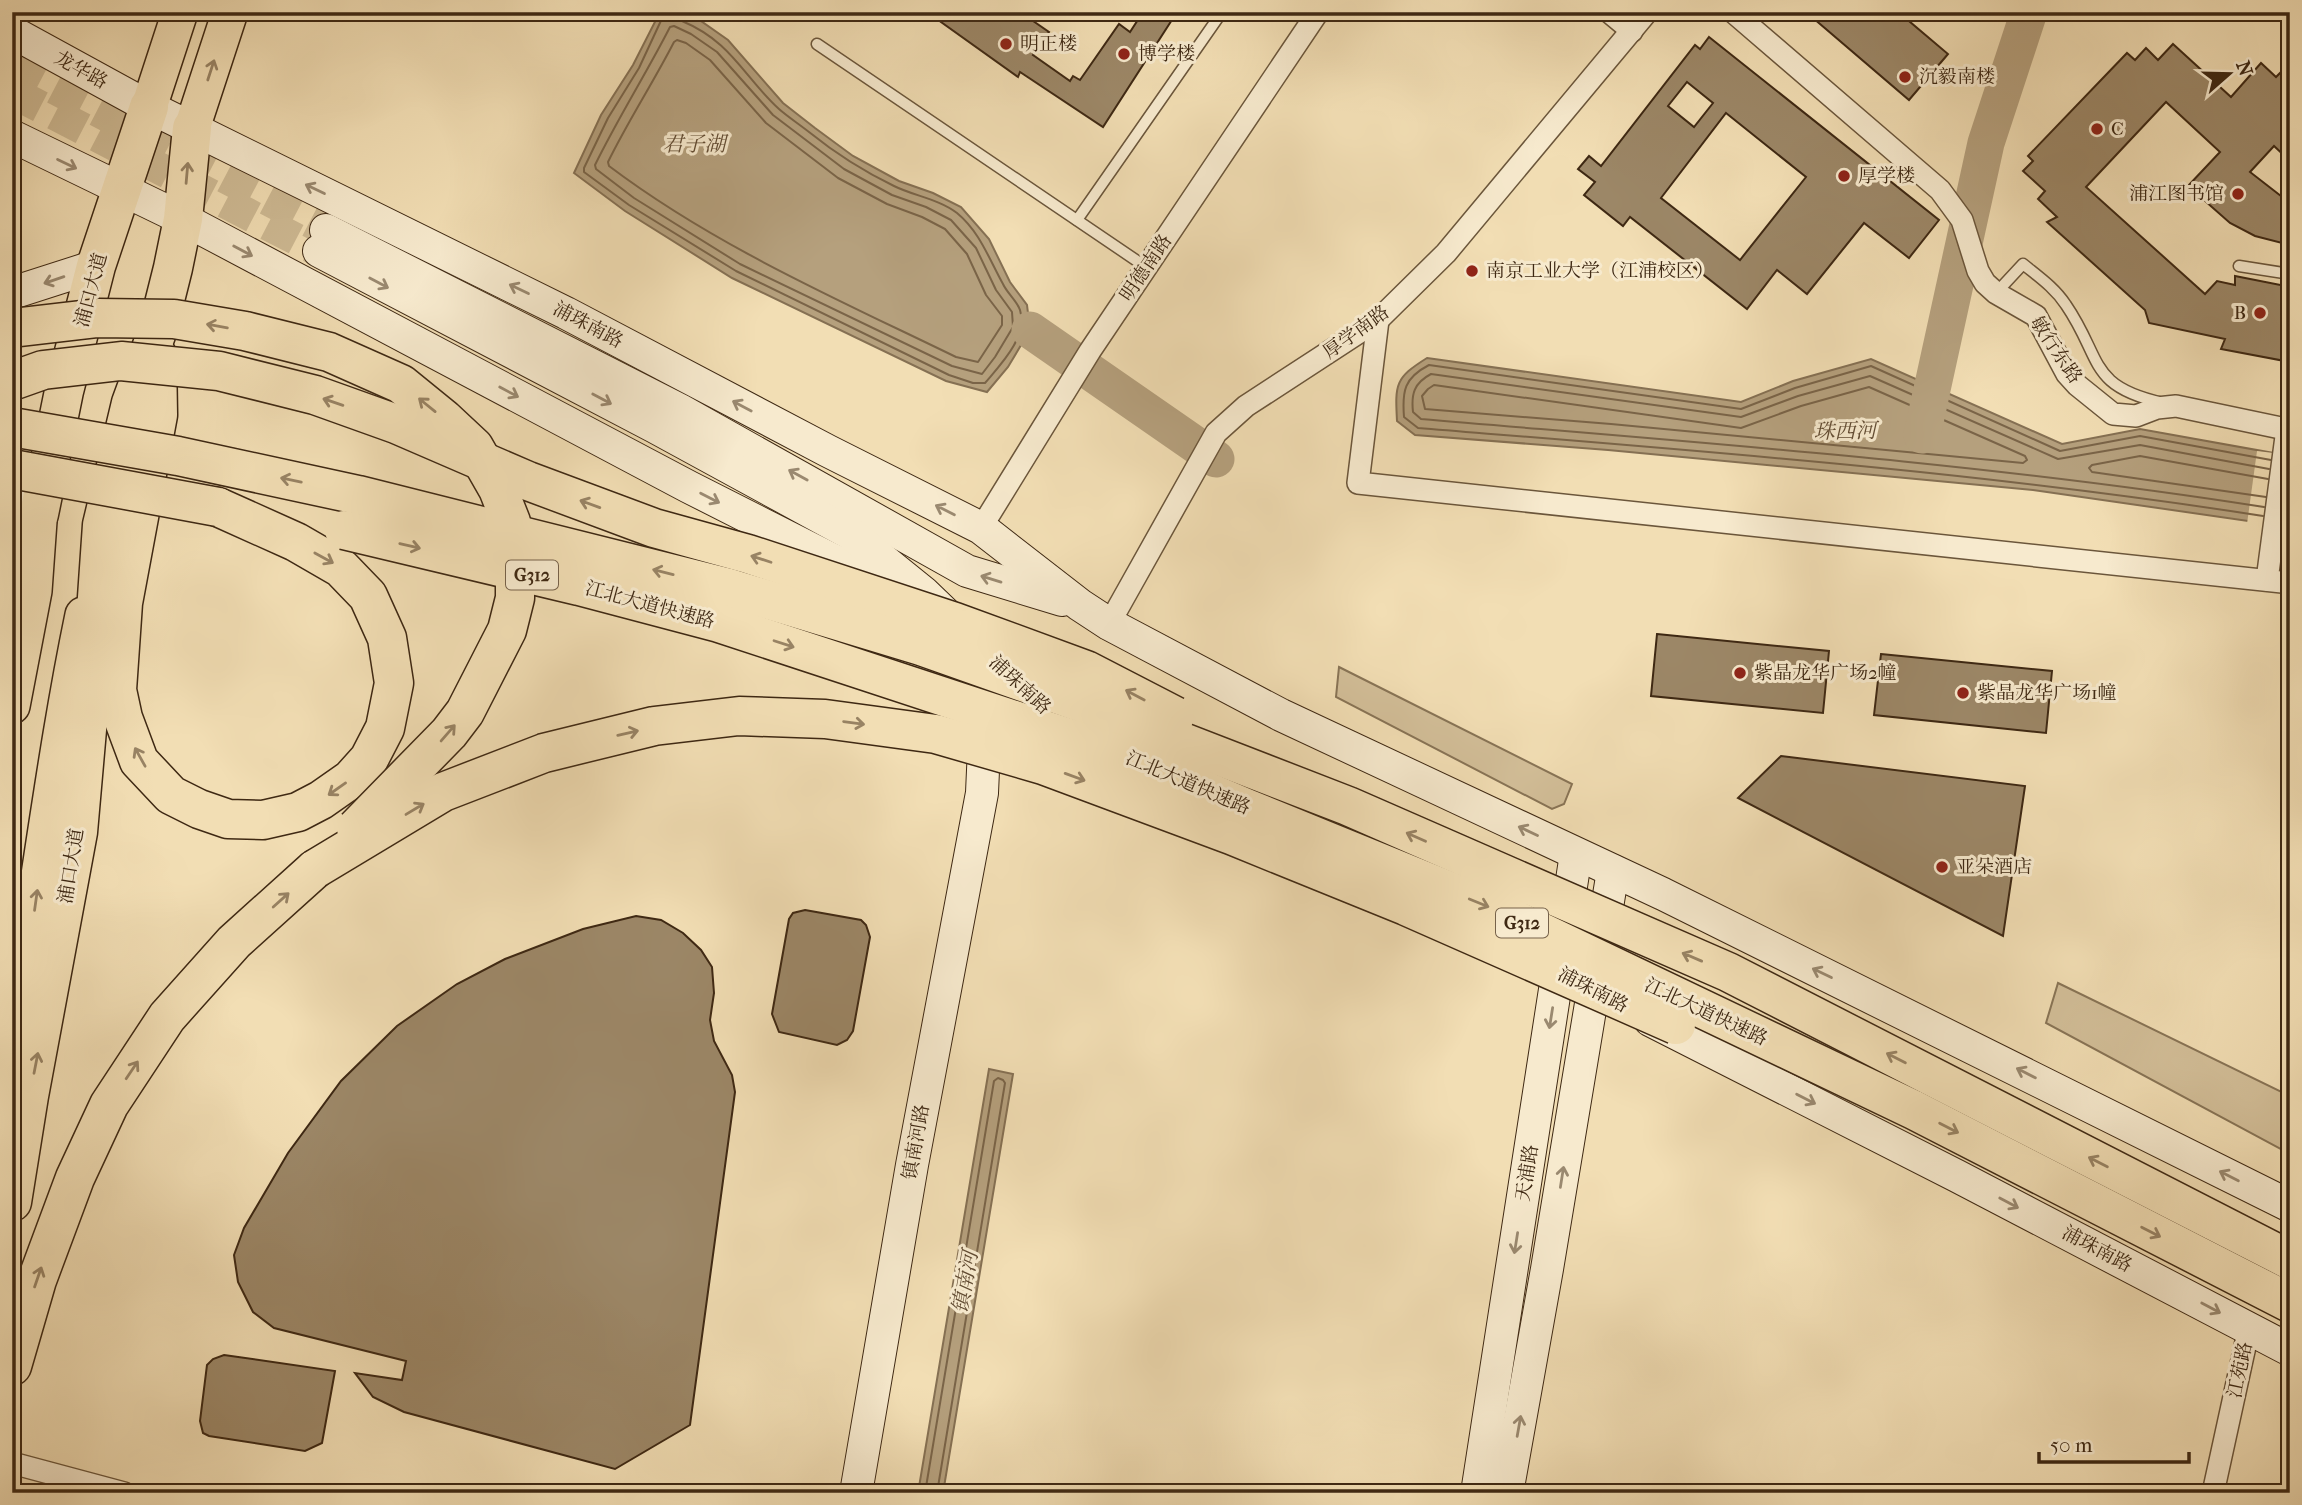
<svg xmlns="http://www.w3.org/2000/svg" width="2302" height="1505" font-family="'IM FELL French Canon','Noto Serif SC',serif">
<rect width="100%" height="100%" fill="#f2deb4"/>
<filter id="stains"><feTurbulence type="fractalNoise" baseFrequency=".00286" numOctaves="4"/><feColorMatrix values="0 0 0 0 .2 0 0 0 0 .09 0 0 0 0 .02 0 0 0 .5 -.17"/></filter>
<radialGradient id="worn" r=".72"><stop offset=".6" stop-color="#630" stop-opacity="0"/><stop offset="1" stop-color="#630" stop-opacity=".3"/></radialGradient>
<g fill="#d3bf99" stroke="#887456" stroke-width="2">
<polygon points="1339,667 1572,784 1564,804 1552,809 1336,697"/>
<polygon points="2058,983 2290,1096 2290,1154 2046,1023"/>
</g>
<g fill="#b5a07d" stroke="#857053" stroke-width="2">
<polygon points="660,12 676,12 698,19 728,40 783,103 815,128 853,156 899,181 933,193 961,207 989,239 1010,282 1027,305 1030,330 1008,367 987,392 946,381 732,278 625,211 574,173 601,115 633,65"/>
<path d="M1427 358 1741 402 1793 381 1871 359 2062 444 2140 429 2290 456V527L2033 490 1608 450 1415 435 1397 421C1395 384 1395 378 1427 358Z"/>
<polygon points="989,1069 1013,1074 943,1493 918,1493"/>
</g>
<polygon fill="#f2deb4" points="2257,451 2290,455 2290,531 2247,524"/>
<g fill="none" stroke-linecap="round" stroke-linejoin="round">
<g stroke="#7a6448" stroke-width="2">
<path d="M665 12 639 68 608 118 584 168V172L629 205 736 271 949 375 973 383H985C1001 364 1028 337 1020 310 1017 301 1007 293 1003 284 989 259 980 232 957 213 939 199 914 196 894 186 863 171 835 153 809 132 799 124 788 117 779 109 743 76 732 42 682 21L679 12"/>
<path d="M674 26 691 34 717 52 773 115 844 169 892 195 926 207 951 220 976 248 996 290 1012 312 1013 327 995 357 982 374 952 366 740 264 634 198 596 169 595 165C618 118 646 74 670 27Z"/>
<path d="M677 40 686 43 710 60 766 123 838 178 887 204 922 217 945 229 967 254 986 295 1002 316V325L978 362 956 357C837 299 715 246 609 166L608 162C628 121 653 83 674 42Z"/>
<polygon points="1434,385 1741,428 1801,406 1869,387 2025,456 2027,460 2023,463 1611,424 1425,409 1422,396 1428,389"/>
<polyline points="2266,497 2092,472 2089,468 2092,465 2140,456 2268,479"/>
<path d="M2264 507C1985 463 1703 443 1421 419L1413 412C1411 394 1414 383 1431 374L1741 417 1798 396 1870 376 2058 459 2140 445 2269 469"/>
<path d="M2263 516C1983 472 1700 451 1418 428L1404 417C1402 391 1404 378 1429 365L1741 409 1795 388 1871 366 2060 451 2140 436 2271 460"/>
<polyline points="925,1493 994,1081 998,1078 1003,1080 1005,1083 937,1493"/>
</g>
<g stroke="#b5a07d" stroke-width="37">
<polyline points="1030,330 1216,459"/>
<polyline points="1922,435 1986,143 2029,12"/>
</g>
</g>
<g fill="#9c8767" stroke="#3e2813" stroke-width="2" fill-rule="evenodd">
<polygon points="927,12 1020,12 1049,32 1033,55 1070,81 1073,76 1080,80 1119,24 1130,32 1143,12 1177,12 1103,127 1020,72 1018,77"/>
<polygon points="1806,12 1916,12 1909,21 1948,54 1909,100"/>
<path d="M1709 37 1939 220 1909 258 1864 223 1807 294 1777 270 1747 309 1630 217 1623 226 1584 195 1595 182 1578 169 1589 156 1601 166 1695 45 1700 49ZM1687 82 1713 103 1694 127 1668 106ZM1726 113 1806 177 1740 260 1661 198Z"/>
<polygon points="2173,44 2231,97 2261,63 2276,77 2290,63 2290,161 2274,146 2250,172 2290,203 2290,245 2255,236 2230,223 2188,186 2220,152 2166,102 2086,187 2205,294 2217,281 2235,285 2235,276 2290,287 2290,362 2221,349 2225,339 2149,323 2145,310 2047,222 2057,217 2038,199 2045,191 2023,171 2033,161 2028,156 2127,53 2135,60 2146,48 2158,60"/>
<polygon points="1657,634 1829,651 1823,713 1651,696"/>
<polygon points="1881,654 2052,671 2046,733 1874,715"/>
<polygon points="1781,756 2025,786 2003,936 1738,798"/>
<polygon points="805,910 861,920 866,925 870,937 853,1031 847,1040 837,1045 779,1032 772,1014 789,919 793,913"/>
<polygon points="636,916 661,920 683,933 701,950 712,967 714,993 710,1020 714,1041 732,1075 735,1092 690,1425 615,1469 404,1412 373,1397 355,1373 402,1380 406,1361 274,1328 253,1312 238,1282 234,1255 244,1228 288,1153 341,1081 397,1026 457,984 505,959 583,929"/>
<polygon points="224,1355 335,1371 322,1443 305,1451 209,1436 203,1433 200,1421 207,1365 213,1359"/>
</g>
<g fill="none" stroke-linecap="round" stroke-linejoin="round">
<g stroke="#ceba94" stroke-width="32" stroke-dasharray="32 16" stroke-linecap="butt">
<polyline points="12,66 326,230"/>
<polyline points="12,92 319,251"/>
</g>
<defs>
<g id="lane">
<polyline points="817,44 1146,267"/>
<polyline points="1077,220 1222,12"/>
<polyline points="2239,266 2290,274"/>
<path d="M1996 293 2023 264C2039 277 2055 288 2066 305 2103 359 2087 386 2163 403"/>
</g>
<g id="street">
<polyline points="1609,12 1632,31"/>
<polyline points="1733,12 1940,190 1962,220 1978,271 1985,283 1996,293 2036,316 2067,374 2077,385 2113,414 2136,416 2157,408 2176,406 2290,430"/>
<polyline points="1378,320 1358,483 2290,583"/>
<polyline points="981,528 1090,351 1318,12"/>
<polyline points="2267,580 2287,429"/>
<polyline points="1109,624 1216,433 1246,406 1378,320 1446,253 1647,12"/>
<polyline points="12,1463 124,1493"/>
<polyline points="2213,1493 2249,1328"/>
</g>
<g id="secondary">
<polyline points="12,32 149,107 566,313 828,451 981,528 1080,605 1109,624 1281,715 1663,894 2290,1206"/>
<polyline points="12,136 183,219 689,487 833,560 900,584"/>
<polyline points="326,230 680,410 967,571 1062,600"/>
<polyline points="319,251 655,427 851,534 924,593 951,619"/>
<polyline points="12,293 96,266"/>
<polyline points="12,496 42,498"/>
<polyline points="1650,1020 1957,1176 2290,1350"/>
<polyline points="856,1493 912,1165 982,793 985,725"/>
<polyline points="1477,1493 1576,854"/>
<polyline points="1507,1493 1547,1269 1613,871"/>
</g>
<g id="primary">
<polyline points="149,107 180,12"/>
<polyline points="192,128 230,12"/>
<polyline points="12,706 34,591 39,521"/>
<path d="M12 1040C38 898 54 755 83 615"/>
</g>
<g id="highway">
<polyline points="157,355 158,415 123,603 117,690 123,718 139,761 171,795 199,809 228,819 263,820 298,812 321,800 351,779 369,759 385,728 394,683 387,638 368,596 341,568 296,542 218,507"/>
<polyline points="12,574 39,514 64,391 96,266 149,107"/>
<polyline points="12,1202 29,1096 78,832 91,684 102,525 131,403 157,332 173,268 183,219 192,128"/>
<polyline points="12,1366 37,1280 75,1178 109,1105 167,1017 234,942 315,869"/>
</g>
</defs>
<use href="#lane" stroke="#6b563b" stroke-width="13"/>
<use href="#street" stroke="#6b563b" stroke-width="24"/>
<use href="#secondary" stroke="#3e2813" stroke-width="34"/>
<use href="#primary" stroke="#3e2813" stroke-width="38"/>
<use href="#highway" stroke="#3e2813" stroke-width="41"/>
<use href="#lane" stroke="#f7eace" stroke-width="10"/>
<use href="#street" stroke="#f7eace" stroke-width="21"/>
<use href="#secondary" stroke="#f7eace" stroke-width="32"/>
<use href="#primary" stroke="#f2deb4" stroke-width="35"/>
<use href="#highway" stroke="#f2deb4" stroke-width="38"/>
<defs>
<g id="highway-bridge">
<polyline points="12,328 98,318 174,319 245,331 329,352 401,384 444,419 474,447 498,489 511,522 515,557 515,598 507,630 465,712 449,733 356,828"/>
<polyline points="12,381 43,370 121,361 219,371 315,395 396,424 528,481 654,528 748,554 955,622 1086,670 1175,716"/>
<polyline points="12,427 178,456 358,495 729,588 921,646 1082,703 1348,806 1728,972 2290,1260"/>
<polyline points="12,469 218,507"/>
<polyline points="344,530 579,586 719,623 1127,757 1246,808 1489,907 1914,1110 2290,1303"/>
<polyline points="315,869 443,792 544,753 654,726 739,716 825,719 936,734 1043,765 1231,835 1406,906 1676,1025"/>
</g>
</defs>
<use href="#highway-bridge" stroke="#3e2813" stroke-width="41" stroke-linecap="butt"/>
<use href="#highway-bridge" stroke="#f2deb4" stroke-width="38"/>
</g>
<defs><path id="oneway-shaft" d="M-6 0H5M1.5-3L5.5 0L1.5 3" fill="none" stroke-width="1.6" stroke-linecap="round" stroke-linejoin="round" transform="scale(1.75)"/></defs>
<g stroke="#988364">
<use href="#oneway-shaft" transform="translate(211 70) rotate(-72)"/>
<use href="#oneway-shaft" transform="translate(187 173) rotate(-85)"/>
<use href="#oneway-shaft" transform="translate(217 326) rotate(-170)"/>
<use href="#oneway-shaft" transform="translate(333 402) rotate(-161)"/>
<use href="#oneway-shaft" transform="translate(427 405) rotate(-141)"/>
<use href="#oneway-shaft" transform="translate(291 480) rotate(-168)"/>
<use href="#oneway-shaft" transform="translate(590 504) rotate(-160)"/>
<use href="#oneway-shaft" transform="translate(410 546) rotate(13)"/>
<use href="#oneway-shaft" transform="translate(324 558) rotate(29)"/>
<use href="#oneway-shaft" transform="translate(761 559) rotate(-162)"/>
<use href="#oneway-shaft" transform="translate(663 572) rotate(-166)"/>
<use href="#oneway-shaft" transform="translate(784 644) rotate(18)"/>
<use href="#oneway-shaft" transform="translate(1135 695) rotate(-152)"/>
<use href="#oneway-shaft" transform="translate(854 723) rotate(8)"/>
<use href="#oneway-shaft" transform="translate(448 733) rotate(-49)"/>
<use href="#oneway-shaft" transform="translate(628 733) rotate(-13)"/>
<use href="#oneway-shaft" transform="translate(140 757) rotate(-119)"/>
<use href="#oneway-shaft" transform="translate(1075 777) rotate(20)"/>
<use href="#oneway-shaft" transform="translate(337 789) rotate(145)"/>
<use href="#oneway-shaft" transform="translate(415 809) rotate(-31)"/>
<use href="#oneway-shaft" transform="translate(1416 837) rotate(-156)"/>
<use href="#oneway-shaft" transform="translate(36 900) rotate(-82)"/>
<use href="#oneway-shaft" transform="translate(281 900) rotate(-42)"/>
<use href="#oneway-shaft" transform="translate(1479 903) rotate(22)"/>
<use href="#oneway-shaft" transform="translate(1692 957) rotate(-157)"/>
<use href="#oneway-shaft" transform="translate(1896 1058) rotate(-153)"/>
<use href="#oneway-shaft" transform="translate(36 1063) rotate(-79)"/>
<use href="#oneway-shaft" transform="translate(132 1070) rotate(-56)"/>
<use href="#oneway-shaft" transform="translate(1949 1128) rotate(27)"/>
<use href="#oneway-shaft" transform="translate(2098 1162) rotate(-153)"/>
<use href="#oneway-shaft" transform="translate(2151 1232) rotate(27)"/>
<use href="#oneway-shaft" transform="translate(38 1277) rotate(-71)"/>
</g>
<g stroke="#9a8970">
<use href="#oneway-shaft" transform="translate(67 164) rotate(26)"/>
<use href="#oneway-shaft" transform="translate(315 189) rotate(-154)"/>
<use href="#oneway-shaft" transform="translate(243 251) rotate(28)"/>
<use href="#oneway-shaft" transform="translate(54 280) rotate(161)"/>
<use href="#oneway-shaft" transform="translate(379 283) rotate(28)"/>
<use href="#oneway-shaft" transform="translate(519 289) rotate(-154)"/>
<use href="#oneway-shaft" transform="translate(509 392) rotate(28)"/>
<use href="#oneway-shaft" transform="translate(602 399) rotate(28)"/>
<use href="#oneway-shaft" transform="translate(742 406) rotate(-152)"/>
<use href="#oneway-shaft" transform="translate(798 475) rotate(-151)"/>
<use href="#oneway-shaft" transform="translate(710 498) rotate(27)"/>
<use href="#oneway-shaft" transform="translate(945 510) rotate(-153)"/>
<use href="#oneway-shaft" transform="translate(991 579) rotate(-163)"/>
<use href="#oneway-shaft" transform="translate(1528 831) rotate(-155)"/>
<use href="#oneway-shaft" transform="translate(1822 973) rotate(-154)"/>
<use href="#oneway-shaft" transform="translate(1551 1018) rotate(99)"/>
<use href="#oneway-shaft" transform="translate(2026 1073) rotate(-153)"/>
<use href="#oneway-shaft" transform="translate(1806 1099) rotate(27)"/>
<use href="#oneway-shaft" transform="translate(2229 1176) rotate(-153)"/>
<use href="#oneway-shaft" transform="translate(1562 1177) rotate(-81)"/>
<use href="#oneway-shaft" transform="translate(2009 1203) rotate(28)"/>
<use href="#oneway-shaft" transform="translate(1516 1243) rotate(99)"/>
<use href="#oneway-shaft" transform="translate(2211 1308) rotate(28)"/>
<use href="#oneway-shaft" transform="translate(1519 1426) rotate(-80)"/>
</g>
<g fill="#8f2418" stroke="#f7eace" stroke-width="2.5">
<circle cx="1006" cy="44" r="7"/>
<circle cx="1124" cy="54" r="7"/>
<circle cx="1905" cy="77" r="7"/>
<circle cx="2097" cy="129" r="7"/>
<circle cx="1844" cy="176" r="7"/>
<circle cx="2238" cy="194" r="7"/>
<circle cx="1472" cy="271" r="7"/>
<circle cx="2260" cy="313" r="7"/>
<circle cx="1740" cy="673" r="7"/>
<circle cx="1963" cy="693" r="7"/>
<circle cx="1942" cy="867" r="7"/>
</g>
<g text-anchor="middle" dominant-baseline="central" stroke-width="6" stroke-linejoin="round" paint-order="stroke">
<g fill="#f7eace" stroke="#76624b" stroke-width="2">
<rect x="506" y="560.5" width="52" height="29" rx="5"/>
<rect x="1496" y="908.5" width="52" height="29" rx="5"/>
</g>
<g font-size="18" font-weight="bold" fill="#3e2813">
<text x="532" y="575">G312</text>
<text x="1522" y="923">G312</text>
</g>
<g font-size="19" fill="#3e2813" stroke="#f7eace" text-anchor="start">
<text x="1020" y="44">明正楼</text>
<text x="1138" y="54">博学楼</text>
<text x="1919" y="77">沉毅南楼</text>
<text x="2111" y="129">C</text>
<text x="1858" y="176">厚学楼</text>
<text x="2224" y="194" text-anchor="end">浦江图书馆</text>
<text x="1486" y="271">南京工业大学（江浦校区）</text>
<text x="2246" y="313" text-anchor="end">B</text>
<text x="1754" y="673">紫晶龙华广场2幢</text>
<text x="1977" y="693">紫晶龙华广场1幢</text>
<text x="1956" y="867">亚朵酒店</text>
</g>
<g font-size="19" fill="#3e2813" stroke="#f7eace">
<text transform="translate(81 70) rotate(29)">龙华路</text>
<text transform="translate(1146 268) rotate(-56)">明德南路</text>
<text transform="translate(91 290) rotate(-75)">浦口大道</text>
<text transform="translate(588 325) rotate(28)">浦珠南路</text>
<text transform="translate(1356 332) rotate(-36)">厚学南路</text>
<text transform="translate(2056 350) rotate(56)">敏行东路</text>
<text transform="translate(650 605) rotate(15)">江北大道快速路</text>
<text transform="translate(1020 685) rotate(43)">浦珠南路</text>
<text transform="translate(1188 783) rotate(23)">江北大道快速路</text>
<text transform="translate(71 866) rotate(-81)">浦口大道</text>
<text transform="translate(1593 990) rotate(27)">浦珠南路</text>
<text transform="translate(1706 1012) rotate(25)">江北大道快速路</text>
<text transform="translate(916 1142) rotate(-80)">镇南河路</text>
<text transform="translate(1527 1173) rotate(-81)">天浦路</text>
<text transform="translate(2097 1249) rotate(28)">浦珠南路</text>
<text transform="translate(2240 1370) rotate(-78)">江苑路</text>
</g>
<g font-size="21" font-style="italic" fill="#624c33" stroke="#f7eace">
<text x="694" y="144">君子湖</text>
<text transform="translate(1845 431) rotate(-1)">珠西河</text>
<text transform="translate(965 1282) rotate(-80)">镇南河</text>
</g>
</g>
<rect width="2302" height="1505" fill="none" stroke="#f2deb4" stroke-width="42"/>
<rect x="14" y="14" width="2274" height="1477" fill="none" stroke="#3e2813" stroke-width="3.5"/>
<rect x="21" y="21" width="2260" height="1463" fill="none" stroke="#3e2813" stroke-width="2"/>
<g transform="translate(2229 74) rotate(70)" stroke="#f7eace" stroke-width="5" paint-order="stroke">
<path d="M0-5L12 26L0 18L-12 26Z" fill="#3e2813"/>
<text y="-10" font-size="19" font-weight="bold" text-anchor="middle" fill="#3e2813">N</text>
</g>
<path d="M2039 1452v10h150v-10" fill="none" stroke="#3e2813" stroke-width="3.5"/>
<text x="2050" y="1452" font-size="21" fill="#3e2813" stroke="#f7eace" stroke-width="5" paint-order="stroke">50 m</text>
<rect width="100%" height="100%" filter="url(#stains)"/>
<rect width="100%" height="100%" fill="url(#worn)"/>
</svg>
